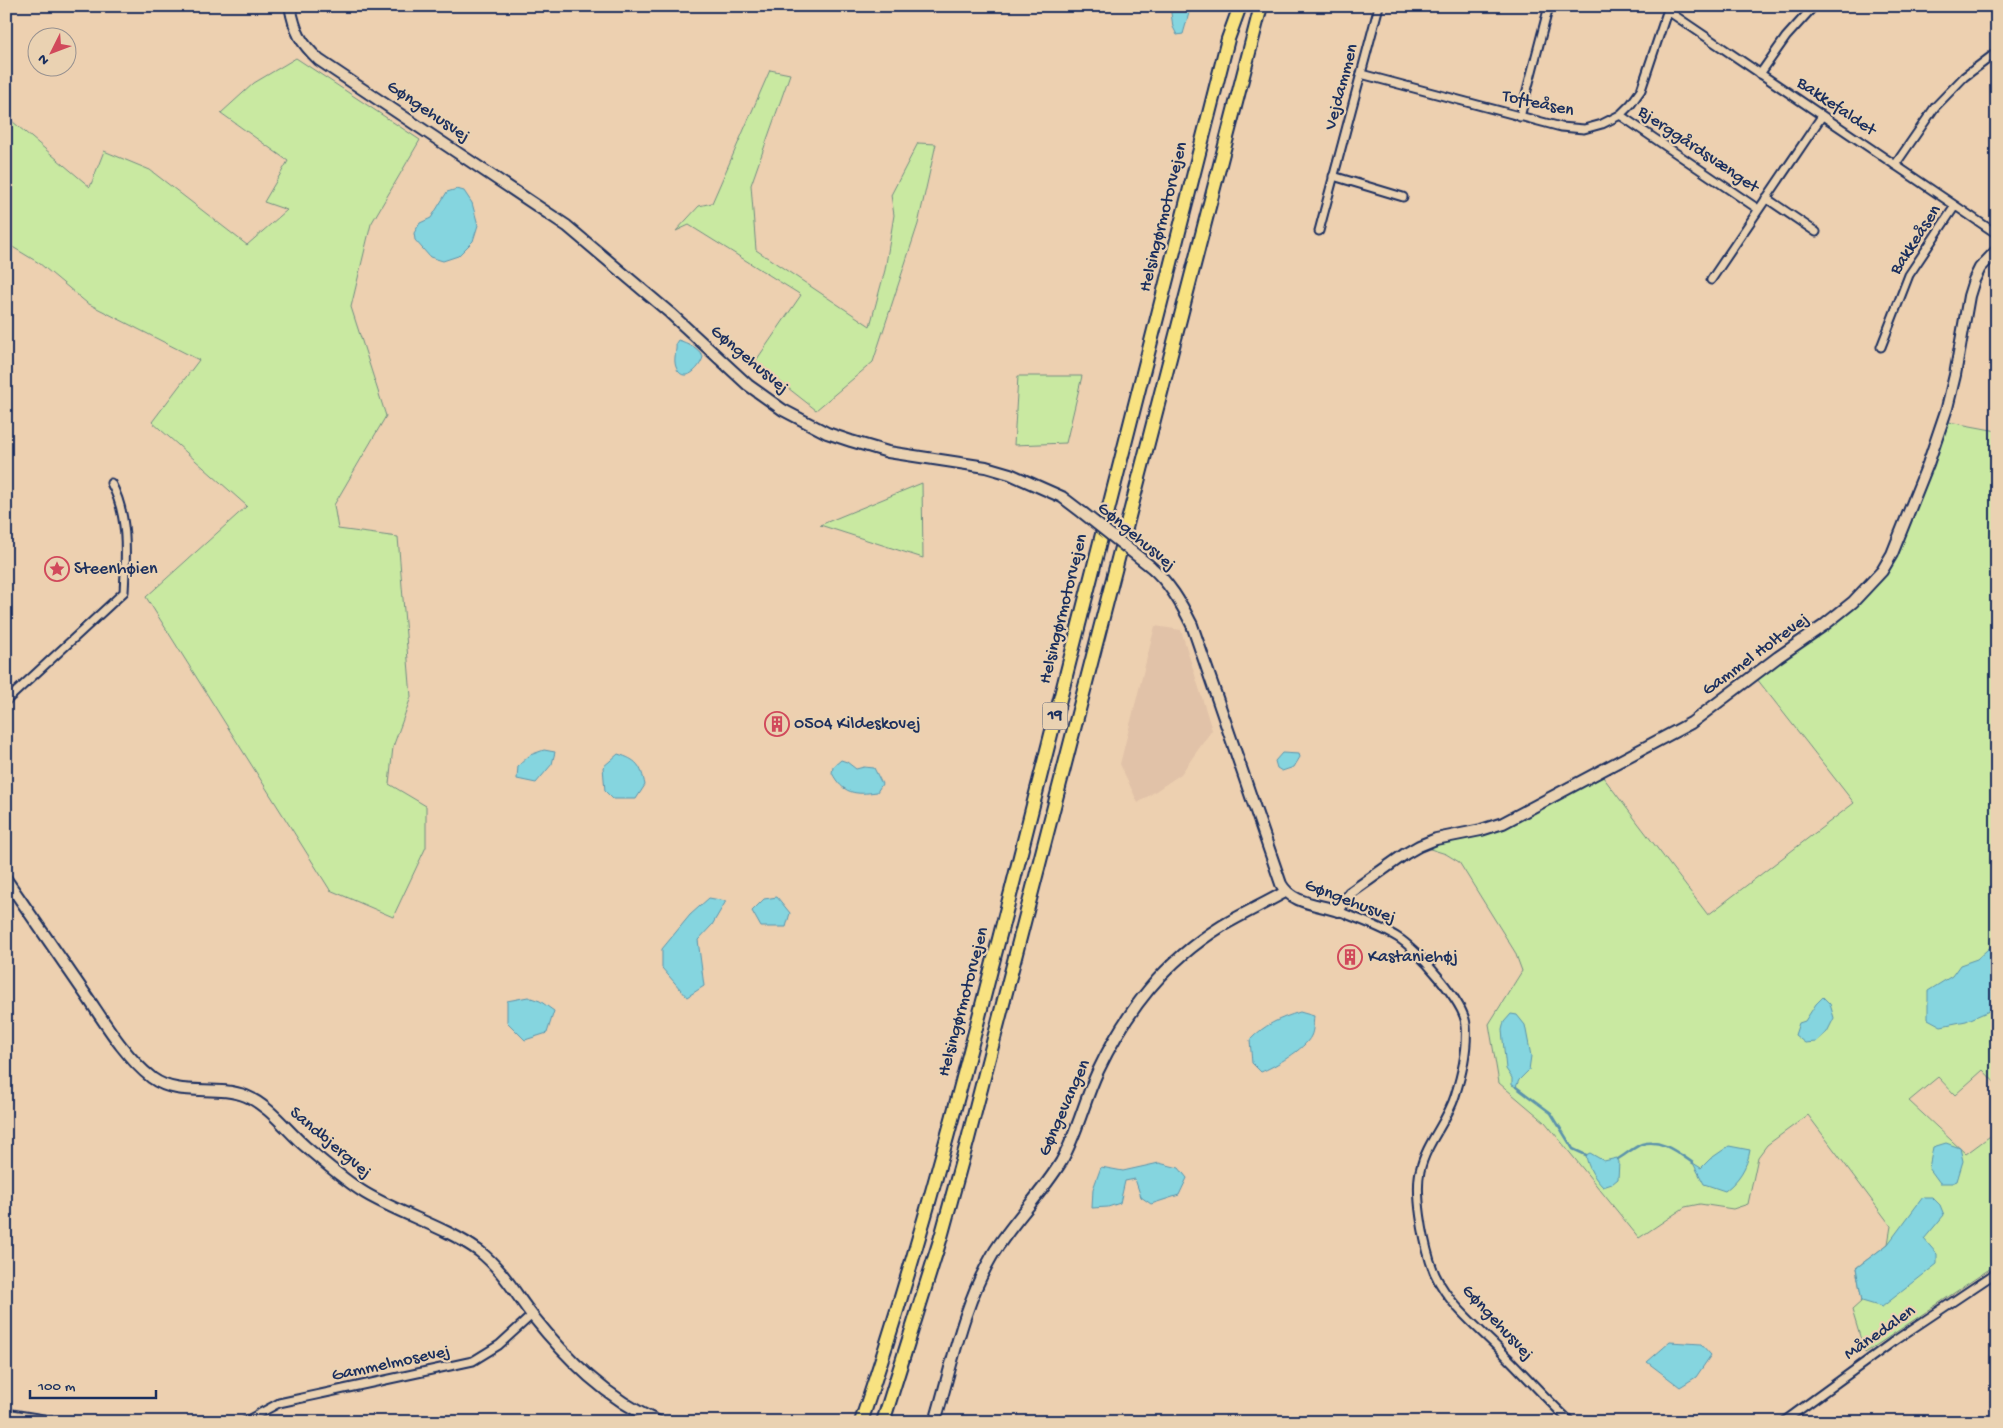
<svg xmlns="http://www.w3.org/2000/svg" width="2003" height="1428" font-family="'Gochi Hand',sans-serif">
<rect width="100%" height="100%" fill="#edd0b0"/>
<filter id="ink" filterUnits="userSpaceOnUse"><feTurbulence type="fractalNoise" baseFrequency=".02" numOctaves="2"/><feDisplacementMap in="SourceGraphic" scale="10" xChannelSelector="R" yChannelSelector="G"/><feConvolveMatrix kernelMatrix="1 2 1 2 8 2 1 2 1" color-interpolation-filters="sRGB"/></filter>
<g filter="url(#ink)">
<polygon fill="#e1c2a8" points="1155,626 1181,630 1212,730 1181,774 1138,803 1120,764"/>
<g fill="#c9e9a1" stroke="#728c80">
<polygon points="296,58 420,140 371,224 351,307 386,416 334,505 338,529 398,537 411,697 393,747 389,784 426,806 426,847 393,917 330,890 146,597 247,506 152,422 199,360 87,303 39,263 6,243 6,116 90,187 104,151 150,170 247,245 287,210 264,202 288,161 221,113 254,83"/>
<polygon points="770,70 790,74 751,185 756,250 870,326 885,270 894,215 891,195 918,143 936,144 918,224 873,362 816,410 755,362 801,295 689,225 676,231 699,206 712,203"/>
<polygon points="1018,376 1082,376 1066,443 1014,445"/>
<path d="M1949 422 1997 431V1085L1983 1070 1955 1095 1938 1077 1909 1101 1966 1154 1997 1131V1264L1865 1353 1852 1310 1862 1301 1856 1268 1888 1244 1891 1226 1808 1115 1767 1145 1758 1157 1748 1204 1733 1209 1700 1204 1685 1207 1639 1238 1545 1122 1499 1083 1489 1024 1522 971 1515 952 1459 862 1446 854 1427 848 1438 843 1480 836 1503 828 1603 777 1708 915 1854 803 1757 679C1801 647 1870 605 1896 557Z"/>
<polygon points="922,483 923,558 820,525"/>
</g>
<g fill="#85d5df" stroke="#5b93ab">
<polygon points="1170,6 1191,6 1183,34 1177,35 1173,27"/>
<polygon points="457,189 464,191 472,203 478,225 473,241 458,256 443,261 430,257 415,240 414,233 420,223 431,218 447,192"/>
<path d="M678 340C688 343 699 348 703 357 700 369 683 385 676 367 673 359 677 351 676 343Z"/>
<polygon points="544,750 555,752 552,764 536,783 517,779 518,766 530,755"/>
<polygon points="1282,753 1299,754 1300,757 1294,767 1282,771 1277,768 1275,761"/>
<path d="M618 754C637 760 641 765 645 785L636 799H613L605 791 603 767Z"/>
<path d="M841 760 847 762 856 769 864 767 874 768 882 784 877 792C855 795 843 794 832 773L833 767Z"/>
<polygon points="777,897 790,913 786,927 761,927 752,911 764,899"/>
<polygon points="709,898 726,901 712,925 698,940 704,986 687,997 662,968 662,949 690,915"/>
<polygon points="1997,941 1996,1008 1966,1021 1941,1026 1928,1019 1928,991 1952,976 1960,965 1977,959"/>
<polygon points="528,997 540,1001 554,1011 547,1033 525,1040 507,1022 507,1001"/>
<polygon points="1823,997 1830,1004 1834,1018 1827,1032 1816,1042 1805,1043 1795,1035 1799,1023 1805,1021 1816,1004"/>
<path d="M1300 1012 1314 1016C1313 1022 1314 1030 1311 1036 1305 1049 1274 1067 1261 1072L1252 1063 1250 1040C1264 1025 1280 1018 1300 1012Z"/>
<polygon points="1511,1014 1517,1015 1525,1025 1531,1056 1529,1070 1519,1080 1516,1087 1512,1085 1512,1078 1506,1069 1502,1030 1504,1022"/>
<polygon points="1946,1143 1960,1148 1963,1161 1957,1181 1952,1183 1940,1183 1929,1168 1933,1147"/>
<path d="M1729 1146 1750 1150C1747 1168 1739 1180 1725 1191L1704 1184 1693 1163 1701 1168 1710 1159Z"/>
<path d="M1590 1153 1604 1161 1617 1158 1619 1162 1618 1179 1612 1184 1603 1187C1595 1179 1587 1166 1586 1155Z"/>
<polygon points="1159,1163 1179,1168 1187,1178 1179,1195 1151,1204 1141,1197 1135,1179 1125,1181 1120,1203 1108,1207 1092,1208 1093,1189 1101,1167 1123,1171"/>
<polygon points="1923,1197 1932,1197 1940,1205 1944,1215 1924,1239 1937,1254 1937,1264 1882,1307 1862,1301 1856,1268 1888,1244"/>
<polygon points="1670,1342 1701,1344 1711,1355 1696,1377 1680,1387 1647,1362"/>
</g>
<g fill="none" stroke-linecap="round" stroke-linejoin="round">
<g stroke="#5b93ab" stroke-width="2.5">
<polyline points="1516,1087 1551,1113 1573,1149 1586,1155"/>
<path d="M1618 1159C1625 1155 1634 1147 1642 1144 1661 1138 1678 1153 1693 1163"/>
</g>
<defs>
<g id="street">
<polyline points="1668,11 1997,234"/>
<polyline points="1361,74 1561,127 1584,129 1602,124 1620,115 1631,104 1641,90 1669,6"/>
<polyline points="1760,74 1786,37 1814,6"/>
<polyline points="1620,115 1758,209"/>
<polyline points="1520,117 1549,6"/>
<polyline points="1895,165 1935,107 1964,77 1997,52"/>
<polyline points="1333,176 1403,197"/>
<polyline points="1766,198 1816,232"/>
<polyline points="1319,231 1379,6"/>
<polyline points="1711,280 1822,116"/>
<polyline points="1881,347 1909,275 1955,206"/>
<path d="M6 701 124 592C126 555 129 516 111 483"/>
<path d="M1338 911C1358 919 1379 926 1397 937 1416 948 1465 1003 1466 1025 1468 1048 1462 1074 1455 1096 1447 1122 1426 1143 1420 1171 1415 1194 1423 1237 1430 1261 1442 1302 1479 1327 1507 1357 1529 1379 1548 1401 1571 1422"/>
<polyline points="6,1413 62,1422"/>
<polyline points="244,1422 279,1403 473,1361 499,1345 532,1315"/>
<polyline points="1783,1422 1894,1341 1997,1272"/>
</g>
<g id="secondary">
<path d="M290 6C295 32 300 42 319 60L567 226 670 313 748 385 783 410 827 433 851 441 888 452 986 467 1010 474 1062 497 1083 513"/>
<path d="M1150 566C1169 582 1181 603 1192 625L1281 884C1292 904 1318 904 1338 911L1350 893 1405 854 1419 846 1436 839 1481 830 1503 823 1691 723 1778 657 1823 626 1853 602 1882 571 1892 554 1928 464 1947 408 1955 375 1969 296 1974 280 1980 268 1997 250"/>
<path d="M6 879C33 918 60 957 86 995 105 1023 125 1057 152 1078 179 1098 216 1084 246 1096 270 1106 287 1131 306 1147 325 1163 344 1180 365 1193 402 1215 444 1226 479 1251 502 1269 515 1293 532 1315 567 1359 607 1399 659 1422"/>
<path d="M935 1422C952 1365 963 1305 993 1254 1013 1221 1041 1195 1061 1162 1077 1134 1084 1101 1098 1071 1127 1010 1164 962 1222 926 1242 914 1264 904 1285 892"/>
</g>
<g id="highway">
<path d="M861 1422C929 1222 979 1017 1031 813 1096 555 1162 297 1228 39L1240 6"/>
<polyline points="883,1422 941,1237 968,1139 1261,6"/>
</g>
</defs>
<use href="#street" stroke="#1b2f5e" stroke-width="11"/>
<use href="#secondary" stroke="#1b2f5e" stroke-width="14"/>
<use href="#highway" stroke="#1b2f5e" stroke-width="16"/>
<use href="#street" stroke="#ead2b2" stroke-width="7"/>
<use href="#secondary" stroke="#ead2b2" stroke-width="10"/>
<use href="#highway" stroke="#f8e281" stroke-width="12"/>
<defs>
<polyline id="secondary-bridge" points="1083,513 1150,566"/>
</defs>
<use href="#secondary-bridge" stroke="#1b2f5e" stroke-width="14" stroke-linecap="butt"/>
<use href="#secondary-bridge" stroke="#ead2b2" stroke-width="10"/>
</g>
</g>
<defs>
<symbol id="sight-ring" viewBox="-11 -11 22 22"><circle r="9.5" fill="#ead2b2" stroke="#d1495b" stroke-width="1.5"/><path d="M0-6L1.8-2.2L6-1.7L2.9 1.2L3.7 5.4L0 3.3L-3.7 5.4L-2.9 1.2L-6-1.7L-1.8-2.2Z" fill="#d1495b"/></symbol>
<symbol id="building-ring" viewBox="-11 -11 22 22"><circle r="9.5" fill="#ead2b2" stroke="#d1495b" stroke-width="1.5"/><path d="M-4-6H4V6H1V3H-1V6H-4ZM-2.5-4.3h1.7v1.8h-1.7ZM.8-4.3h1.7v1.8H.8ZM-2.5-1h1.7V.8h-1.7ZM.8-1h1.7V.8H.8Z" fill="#d1495b"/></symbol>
</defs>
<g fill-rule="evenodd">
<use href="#sight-ring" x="43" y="555" width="28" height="28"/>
<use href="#building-ring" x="763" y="710" width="28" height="28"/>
<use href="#building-ring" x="1336" y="943" width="28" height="28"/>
</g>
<g text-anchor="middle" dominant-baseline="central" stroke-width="4.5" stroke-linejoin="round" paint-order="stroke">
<rect fill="#ead2b2" stroke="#596077" stroke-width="1" x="1042.5" y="702.5" width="25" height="27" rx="4"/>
<g font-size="16" font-weight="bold" fill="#1b2f5e">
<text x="1055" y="716">19</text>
</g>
<g font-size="18" fill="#1b2f5e" stroke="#ead2b2">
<text transform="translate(1342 87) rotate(-75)">Vejdammen</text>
<text transform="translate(1538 104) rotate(12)">Tofteåsen</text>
<text transform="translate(1836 107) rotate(34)">Bakkefaldet</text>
<text transform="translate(428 112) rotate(34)">Gøngehusvej</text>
<text transform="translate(1698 150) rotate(34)">Bjerggårdsvænget</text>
<text transform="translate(1164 217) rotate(-76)">Helsingørmotorvejen</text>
<text transform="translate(1916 240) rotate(-57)">Bakkeåsen</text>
<text transform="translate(749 360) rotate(40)">Gøngehusvej</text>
<text transform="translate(1136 537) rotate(40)">Gøngehusvej</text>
<text transform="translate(1064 609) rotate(-76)">Helsingørmotorvejen</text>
<text transform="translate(1756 655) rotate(-36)">Gammel Holtevej</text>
<text transform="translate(1350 902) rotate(21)">Gøngehusvej</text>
<text transform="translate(964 1002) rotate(-75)">Helsingørmotorvejen</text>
<text transform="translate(1065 1108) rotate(-66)">Gøngevangen</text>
<text transform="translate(330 1143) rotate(40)">Sandbjergvej</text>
<text transform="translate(1497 1323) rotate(47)">Gøngehusvej</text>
<text transform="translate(1880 1333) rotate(-35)">Månedalen</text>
<text transform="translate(391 1364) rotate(-12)">Gammelmosevej</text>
</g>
<g font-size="18" fill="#1b2f5e" stroke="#ead2b2" text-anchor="start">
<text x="74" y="569">Steenhøien</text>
<text x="794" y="724">0504 Kildeskovej</text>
<text x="1368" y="957">Kastaniehøj</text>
</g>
</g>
<rect width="2003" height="1428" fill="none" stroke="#ead2b2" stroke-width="25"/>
<rect x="12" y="12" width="1978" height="1403" fill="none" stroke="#1b2f5e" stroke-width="2" filter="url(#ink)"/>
<g transform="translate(52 52) rotate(228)"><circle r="24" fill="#ead2b2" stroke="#979190"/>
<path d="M0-4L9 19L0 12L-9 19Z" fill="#d1495b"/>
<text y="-8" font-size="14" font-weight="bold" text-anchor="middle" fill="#1b2f5e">N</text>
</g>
<path d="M30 1390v8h126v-8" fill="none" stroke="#1b2f5e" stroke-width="2.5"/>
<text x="38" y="1390" font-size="15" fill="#1b2f5e" stroke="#ead2b2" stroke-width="4" paint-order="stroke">100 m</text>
</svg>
